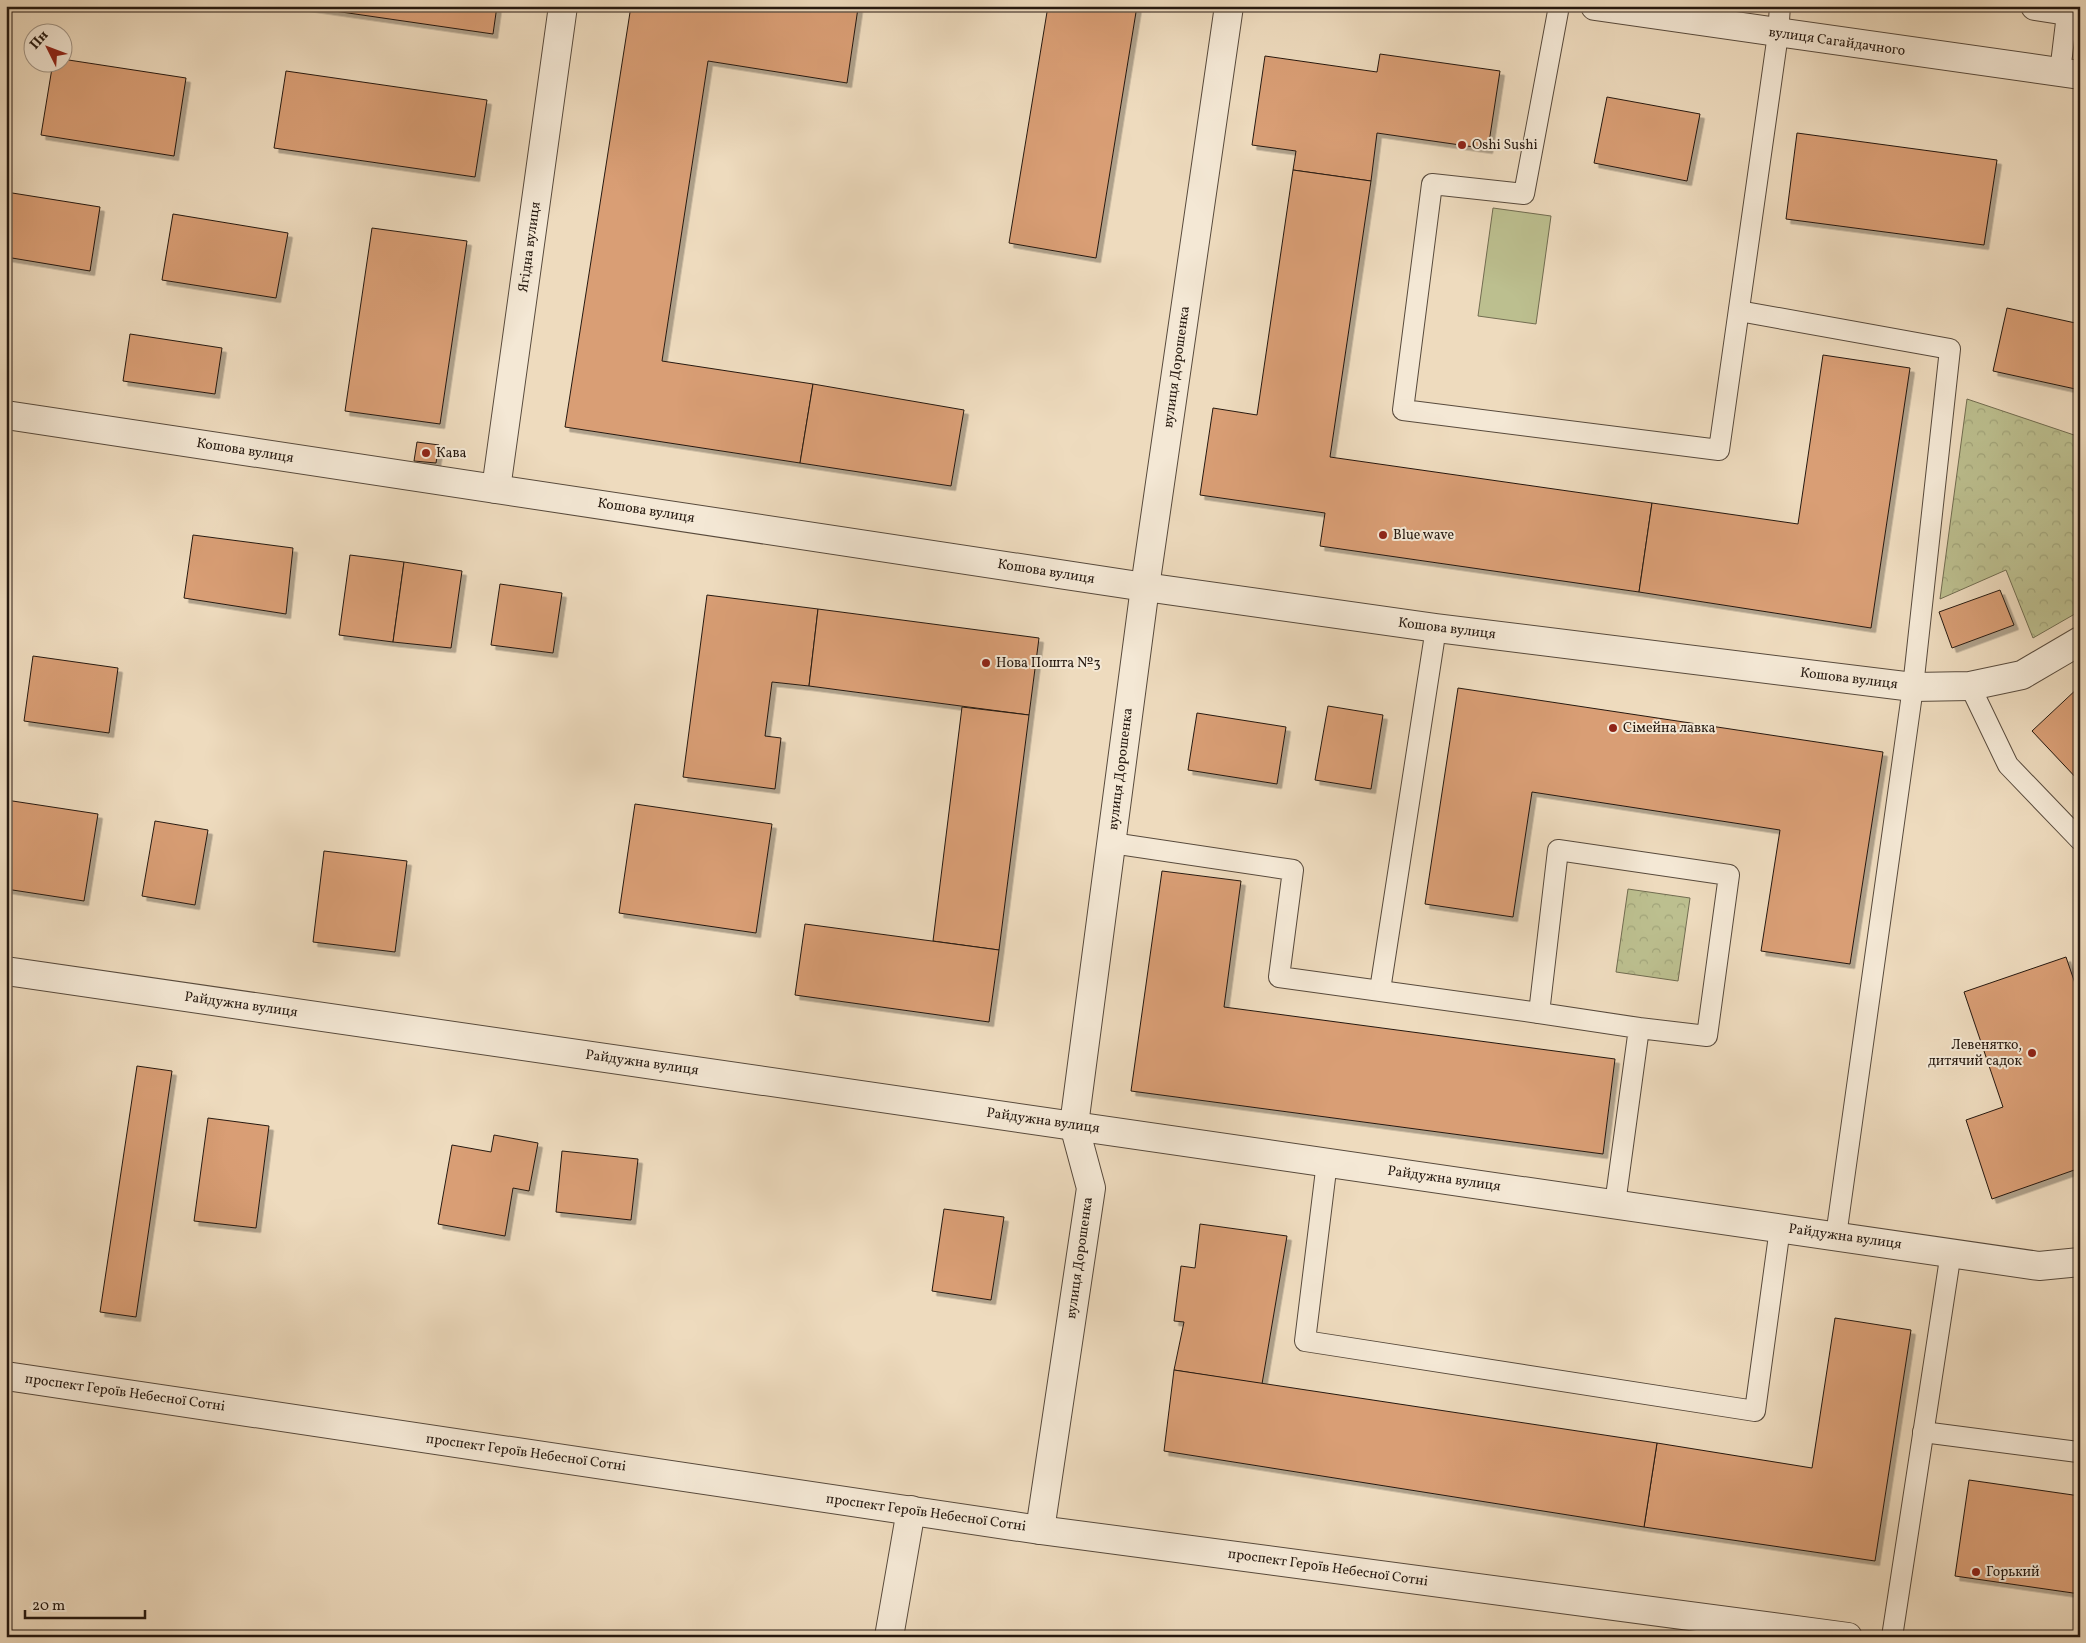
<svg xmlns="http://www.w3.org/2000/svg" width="2086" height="1643" font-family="Vollkorn,serif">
<defs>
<pattern id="park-crowns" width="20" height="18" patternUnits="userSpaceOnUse" patternTransform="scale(1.25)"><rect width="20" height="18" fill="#bcbf8f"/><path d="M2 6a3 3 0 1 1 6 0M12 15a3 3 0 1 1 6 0" fill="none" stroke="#a1a47a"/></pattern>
<filter id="shadow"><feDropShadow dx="4.5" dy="4.5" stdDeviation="0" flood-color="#0004"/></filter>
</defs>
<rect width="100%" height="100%" fill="#eedbbe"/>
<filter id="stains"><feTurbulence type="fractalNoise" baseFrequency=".004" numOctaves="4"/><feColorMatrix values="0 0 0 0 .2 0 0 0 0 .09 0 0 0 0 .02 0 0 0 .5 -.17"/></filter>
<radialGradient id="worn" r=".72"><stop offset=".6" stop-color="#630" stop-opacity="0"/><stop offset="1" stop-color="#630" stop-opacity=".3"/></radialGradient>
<g fill="url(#park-crowns)" stroke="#716c50">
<polygon points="1967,399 2080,437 2080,611 2033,638 2006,570 1940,599"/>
<polygon points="1628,889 1690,898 1678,981 1616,972"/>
</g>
<polygon fill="#bcbf8f" stroke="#716c50" points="1493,208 1551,216 1536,324 1478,316"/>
<g fill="#d99e75" stroke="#261910" filter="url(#shadow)">
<polygon points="300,6 497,6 493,34"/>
<polygon points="631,6 844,6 858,8 847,83 708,61 662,361 813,384 800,463 565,427"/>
<polygon points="1048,6 1137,6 1096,258 1009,243"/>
<polygon points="1380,54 1500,71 1488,149 1377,133 1371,181 1293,170 1296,151 1252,145 1265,56 1377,72"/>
<polygon points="62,59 186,78 174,156 41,135 53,62 62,62"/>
<polygon points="286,71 487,100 475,177 274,148"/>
<polygon points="1607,97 1700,114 1687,181 1594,163"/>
<polygon points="1797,133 1997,160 1984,245 1786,219"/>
<polygon points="1293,170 1371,181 1330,457 1652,503 1639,592 1320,546 1325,513 1200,495 1213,408 1257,415"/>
<polygon points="6,192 100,207 90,271 6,257"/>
<polygon points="173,214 288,233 276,298 162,280"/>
<polygon points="372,228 467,241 440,424 345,411"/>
<polygon points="2007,308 2080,324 2080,390 1993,371"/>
<polygon points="130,334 222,348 215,394 123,381"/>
<polygon points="1823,355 1910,368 1871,628 1639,592 1652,503 1798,524"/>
<polygon points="813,384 964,410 951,486 800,463"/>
<polygon points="417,442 439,445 436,463 414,461"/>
<polygon points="193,535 293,548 286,614 184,598"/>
<polygon points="350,555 404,562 393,642 339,635"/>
<polygon points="404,562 462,571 451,648 393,642"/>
<polygon points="500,584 562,593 553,653 491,645"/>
<polygon points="2000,590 2014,625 1952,648 1939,612"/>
<polygon points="707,595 818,609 809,686 772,682 765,736 781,738 775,789 683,777"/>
<polygon points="818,609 1039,638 1029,715 809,686"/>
<polygon points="33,656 118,668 109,733 24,721"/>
<polygon points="2080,686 2080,782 2032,731"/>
<polygon points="1458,688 1883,752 1850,964 1761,951 1780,830 1532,792 1513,917 1425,904"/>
<polygon points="1328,706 1383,715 1371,789 1315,780"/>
<polygon points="962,707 1029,715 999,950 933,941"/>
<polygon points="1197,713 1286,727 1277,784 1188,770"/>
<polygon points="6,800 98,814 84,901 6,889"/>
<polygon points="635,804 772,824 756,933 619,913"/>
<polygon points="155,821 208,830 195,905 142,896"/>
<polygon points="324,851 407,861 395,952 313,942"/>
<polygon points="1162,871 1241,881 1224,1007 1615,1059 1603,1154 1131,1091"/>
<polygon points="805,924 999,950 989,1022 795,995"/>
<polygon points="2066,957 2080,998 2080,1168 1992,1199 1966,1120 2003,1107 1964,992"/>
<polygon points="137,1066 172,1071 136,1317 100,1312"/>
<polygon points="208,1118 269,1126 256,1228 194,1221"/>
<polygon points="494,1135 538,1143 529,1191 513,1188 505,1236 438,1224 452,1145 491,1152"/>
<polygon points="562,1151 638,1159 631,1220 556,1212"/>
<polygon points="944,1209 1004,1217 991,1300 932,1291"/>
<polygon points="1200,1224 1287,1236 1262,1384 1174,1370 1184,1322 1174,1321 1181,1266 1195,1268"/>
<polygon points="1835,1318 1911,1330 1875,1561 1644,1527 1657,1443 1812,1468"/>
<polygon points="1174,1370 1657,1443 1644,1527 1164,1451"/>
<polygon points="1969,1480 2080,1496 2080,1594 1955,1576"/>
</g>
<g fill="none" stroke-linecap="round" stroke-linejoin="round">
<defs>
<g id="service">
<polyline points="1559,6 1524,194 1432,184 1403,410 1719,450 1778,34 1780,6"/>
<polyline points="2060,72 2068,6"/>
<polyline points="1739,311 1950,349 1913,687 1836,1236"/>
<polyline points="1970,686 2008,765 2080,840"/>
<polyline points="1112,843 1293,870 1279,977 1539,1013"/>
<polyline points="1380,990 1436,628"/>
<polyline points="1327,1162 1305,1341 1755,1411 1780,1228"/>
<polyline points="1615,1204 1639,1028 1707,1036 1729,875 1558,850 1539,1013 1639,1028"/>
<polyline points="1923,1432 2078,1452"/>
<polyline points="1892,1637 1951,1252"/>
</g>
<g id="minor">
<polyline points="1595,6 2080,75"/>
<polyline points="2035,6 2080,13"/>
<polyline points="6,415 1145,587 1436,628 1913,687 1970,686 2022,675 2080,641"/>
<polyline points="496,489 563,6"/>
<polyline points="6,971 2039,1266 2080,1262"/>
<polyline points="1040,1530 1091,1188 1074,1125 1145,587 1229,6"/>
<polyline points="889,1637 911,1510"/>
</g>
<polyline id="tertiary" points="6,1376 1040,1530 1848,1637"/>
</defs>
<use href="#service" stroke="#584a3c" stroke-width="22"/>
<use href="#minor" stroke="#584a3c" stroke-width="30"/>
<use href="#tertiary" stroke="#584a3c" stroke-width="30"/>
<use href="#service" stroke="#f4e8d5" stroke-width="20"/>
<use href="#minor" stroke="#f4e8d5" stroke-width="28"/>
<use href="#tertiary" stroke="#f4e8d5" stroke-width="28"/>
</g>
<g fill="#8f2418" stroke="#f4e8d5" stroke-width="2">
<circle cx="1462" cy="145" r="5"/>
<circle cx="426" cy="453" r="5"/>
<circle cx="1383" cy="535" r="5"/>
<circle cx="986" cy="663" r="5"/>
<circle cx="1613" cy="728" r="5"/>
<circle cx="2032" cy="1053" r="5"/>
<circle cx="1976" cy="1572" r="5"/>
</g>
<g text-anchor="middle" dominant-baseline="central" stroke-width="4" stroke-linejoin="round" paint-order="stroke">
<g font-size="14" fill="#261910" stroke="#f4e8d5">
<text transform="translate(1837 42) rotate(8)">вулиця Сагайдачного</text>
<text transform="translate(530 247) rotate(-82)">Ягідна вулиця</text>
<text transform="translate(1177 367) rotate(-82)">вулиця Дорошенка</text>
<text transform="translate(245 451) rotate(9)">Кошова вулиця</text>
<text transform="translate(646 511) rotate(9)">Кошова вулиця</text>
<text transform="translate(1046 572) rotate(9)">Кошова вулиця</text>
<text transform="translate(1447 629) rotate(7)">Кошова вулиця</text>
<text transform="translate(1849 679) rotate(7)">Кошова вулиця</text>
<text transform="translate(1121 769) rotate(-83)">вулиця Дорошенка</text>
<text transform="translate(241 1005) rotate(8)">Райдужна вулиця</text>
<text transform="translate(642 1063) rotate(8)">Райдужна вулиця</text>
<text transform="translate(1043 1121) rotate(8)">Райдужна вулиця</text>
<text transform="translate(1444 1179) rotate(8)">Райдужна вулиця</text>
<text transform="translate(1845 1237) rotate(8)">Райдужна вулиця</text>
<text transform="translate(1080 1258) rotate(-82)">вулиця Дорошенка</text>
<text transform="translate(125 1393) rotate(8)">проспект Героїв Небесної Сотні</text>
<text transform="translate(526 1453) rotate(8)">проспект Героїв Небесної Сотні</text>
<text transform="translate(926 1513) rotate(8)">проспект Героїв Небесної Сотні</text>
<text transform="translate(1328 1568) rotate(8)">проспект Героїв Небесної Сотні</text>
</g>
<g font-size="14" fill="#261910" stroke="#f4e8d5" text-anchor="start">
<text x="1472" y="145">Oshi Sushi</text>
<text x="436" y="453">Кава</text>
<text x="1393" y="535">Blue wave</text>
<text x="996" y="663">Нова Пошта №3</text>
<text x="1623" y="728">Сімейна лавка</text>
<text x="2022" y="1045" text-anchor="end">Левенятко,<tspan x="2022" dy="16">дитячий садок</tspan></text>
<text x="1986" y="1572">Горький</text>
</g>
</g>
<rect width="2086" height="1643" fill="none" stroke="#eedbbe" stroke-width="25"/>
<rect x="8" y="8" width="2071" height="1628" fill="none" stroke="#261910" stroke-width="2.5"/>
<rect x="12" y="12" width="2061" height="1618" fill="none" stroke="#261910"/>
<g transform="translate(48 48) rotate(312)"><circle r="24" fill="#f4e8d5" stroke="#a29586"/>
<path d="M0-4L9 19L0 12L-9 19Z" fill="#8f2418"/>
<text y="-8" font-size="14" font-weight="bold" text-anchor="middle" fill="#261910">Пн</text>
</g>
<path d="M25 1610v8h120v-8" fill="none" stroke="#261910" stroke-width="2.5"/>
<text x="32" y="1610" font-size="15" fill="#261910" stroke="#f4e8d5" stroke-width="4" paint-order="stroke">20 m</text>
<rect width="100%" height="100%" filter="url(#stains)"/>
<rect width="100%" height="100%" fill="url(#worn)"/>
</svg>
